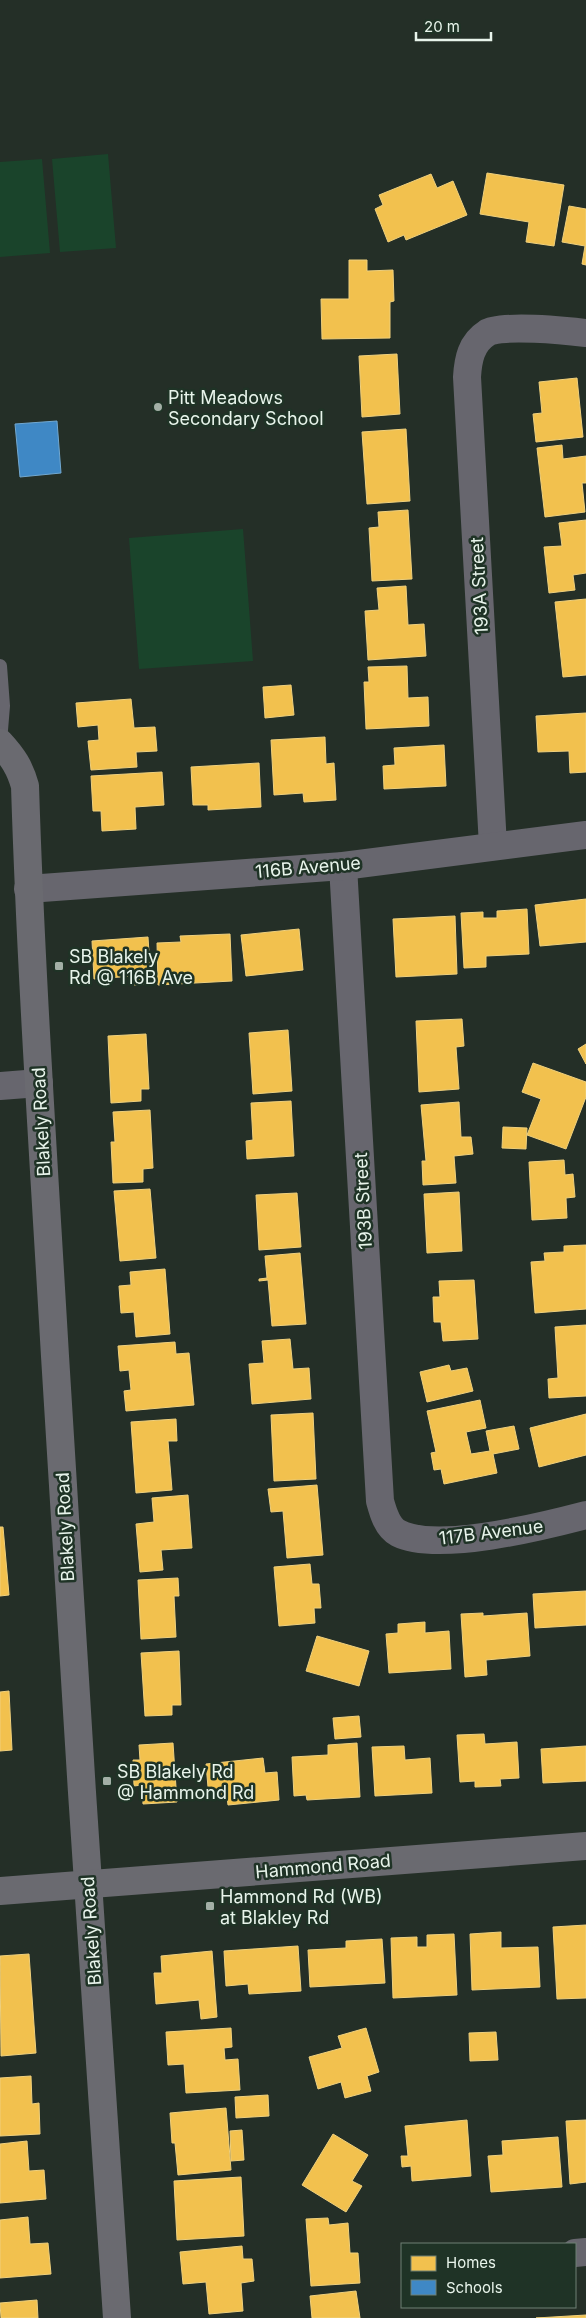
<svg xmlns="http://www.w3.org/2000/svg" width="586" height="2318" font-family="Inter,sans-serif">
<rect width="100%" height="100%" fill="#242f27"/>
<g fill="#1a442b">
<polygon points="108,154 116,248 60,252 52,159"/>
<polygon points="42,159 50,253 0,257 0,162"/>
<polygon points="243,529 253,661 139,669 129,538"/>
</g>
<g fill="#f2c14e" stroke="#efd07d">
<polygon points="487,173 564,185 554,246 526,242 529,222 480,214"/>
<polygon points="431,174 437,188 453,181 467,215 406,240 404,235 388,242 375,209 383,205 379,195"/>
<polygon points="569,206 586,209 586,265 582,264 585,246 562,242"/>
<polygon points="349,260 367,260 367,271 393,270 394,301 390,302 390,338 322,339 321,299 349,299"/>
<polygon points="397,354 400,414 362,417 359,356"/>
<polygon points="577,378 583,437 536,442 533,414 542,413 539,382"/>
<polygon points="406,429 410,501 367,504 362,432"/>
<polygon points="562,445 563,459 586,456 586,483 582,483 585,512 545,517 537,448"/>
<polygon points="408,510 412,579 372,581 369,528 379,527 378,512"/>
<polygon points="586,520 586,573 573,575 575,590 549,593 544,547 562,546 559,523"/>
<polygon points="406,586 408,625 424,624 426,656 368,660 365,611 379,610 377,588"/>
<polygon points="586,599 586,675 563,677 555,602"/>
<polygon points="407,666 408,698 428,697 429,726 366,729 364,682 369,682 368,667"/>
<polygon points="291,685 294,715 265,718 263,687"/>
<polygon points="131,699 134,728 155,727 157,751 136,752 137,767 91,770 88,741 99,740 98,725 78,727 76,703"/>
<polygon points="586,713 586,772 570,773 569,751 538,752 536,716"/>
<polygon points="325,737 326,764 334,763 336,800 304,802 303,793 274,795 271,740"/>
<polygon points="444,745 446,786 384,789 383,766 395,765 394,748"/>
<polygon points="259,763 261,807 208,810 208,805 193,805 191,767"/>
<polygon points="162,772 164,805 135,807 136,829 102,831 101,811 93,811 91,776"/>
<polygon points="586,899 586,942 540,946 535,905"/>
<polygon points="527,909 529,954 486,956 486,967 464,968 461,913 483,912 483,918 497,918 497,911"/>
<polygon points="455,916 457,974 396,977 393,919"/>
<polygon points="299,929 303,970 246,976 241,935"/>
<polygon points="230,934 232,981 158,985 157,943 181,942 180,936"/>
<polygon points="148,937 151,984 134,985 133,976 94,979 92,941"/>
<polygon points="462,1019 464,1046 456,1047 459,1089 419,1092 416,1021"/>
<polygon points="288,1030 292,1091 253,1094 249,1033"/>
<polygon points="146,1034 149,1089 141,1089 141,1101 111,1103 108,1036"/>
<polygon points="586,1044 586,1064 578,1049"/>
<polygon points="533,1063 586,1082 586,1097 566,1149 527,1135 541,1099 522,1092"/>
<polygon points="291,1101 294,1156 247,1159 246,1141 253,1140 251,1103"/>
<polygon points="459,1102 461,1137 471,1137 473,1154 454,1156 456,1183 423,1185 422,1161 426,1161 421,1105"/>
<polygon points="150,1110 153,1168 143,1169 143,1182 113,1183 111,1142 115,1142 113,1112"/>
<polygon points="503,1127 527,1128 526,1149 502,1148"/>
<polygon points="564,1160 565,1175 573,1174 575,1197 566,1198 567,1218 532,1220 529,1162"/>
<polygon points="150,1189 156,1258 120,1261 114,1191"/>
<polygon points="459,1192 462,1251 427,1253 424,1194"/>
<polygon points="297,1193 301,1247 259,1250 256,1195"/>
<polygon points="586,1245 586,1309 535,1313 531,1262 545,1261 544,1253 564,1252 564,1246"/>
<polygon points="300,1253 306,1324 272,1326 268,1280 259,1281 259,1279 267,1278 265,1256"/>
<polygon points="165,1269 170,1334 136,1337 134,1312 121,1313 119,1286 131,1285 130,1272"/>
<polygon points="474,1280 478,1339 443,1341 441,1322 434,1322 433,1297 440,1297 439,1281"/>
<polygon points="586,1325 586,1396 549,1398 548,1379 558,1378 555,1327"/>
<polygon points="290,1339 293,1369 309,1368 311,1399 252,1404 249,1364 264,1363 262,1341"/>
<polygon points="175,1342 176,1354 189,1353 194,1405 126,1411 124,1391 131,1390 129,1370 120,1371 118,1346"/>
<polygon points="449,1365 451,1371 467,1368 473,1391 427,1402 420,1372"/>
<polygon points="480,1400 486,1428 466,1432 471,1454 490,1451 486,1431 514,1426 519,1449 493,1454 497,1473 444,1484 441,1469 434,1470 431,1453 436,1452 427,1411"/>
<polygon points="313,1413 316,1479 274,1481 271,1415"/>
<polygon points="586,1414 586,1455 539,1467 530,1428"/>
<polygon points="176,1419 177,1441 168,1441 172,1490 136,1493 131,1422"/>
<polygon points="317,1485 323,1555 287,1558 283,1511 271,1512 268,1489"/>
<polygon points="188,1495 192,1548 161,1550 163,1570 140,1572 136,1524 154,1522 152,1498"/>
<polygon points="0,1527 3,1527 9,1595 0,1596"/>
<polygon points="310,1564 312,1584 319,1584 321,1608 314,1608 315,1623 279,1626 274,1567"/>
<polygon points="178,1578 179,1596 174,1596 176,1637 141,1639 138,1580"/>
<polygon points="586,1591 586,1625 535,1628 533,1594"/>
<polygon points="483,1613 483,1616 527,1613 530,1656 486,1660 487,1675 465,1677 461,1614"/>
<polygon points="425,1622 425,1633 449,1631 451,1669 389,1673 386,1634 398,1633 398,1624"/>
<polygon points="317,1636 369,1651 359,1686 306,1671"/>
<polygon points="179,1651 181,1705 172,1705 172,1715 145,1716 141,1653"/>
<polygon points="9,1691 12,1750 0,1751 0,1692"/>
<polygon points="359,1716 361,1737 335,1739 333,1718"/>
<polygon points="484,1734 485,1744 517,1742 519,1778 500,1779 501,1786 475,1787 475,1781 460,1782 457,1735"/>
<polygon points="173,1743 177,1802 143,1804 142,1785 134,1786 133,1760 140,1760 139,1745"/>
<polygon points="357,1743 360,1797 307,1800 306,1795 294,1796 292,1757 328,1755 328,1745"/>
<polygon points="404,1746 405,1760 430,1758 432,1793 375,1796 372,1747"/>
<polygon points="586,1746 586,1781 543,1783 541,1749"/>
<polygon points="263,1758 265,1773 277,1772 279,1800 228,1805 227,1797 209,1799 206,1764"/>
<polygon points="586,1925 586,1998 557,1999 553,1927"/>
<polygon points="501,1932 501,1948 538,1947 540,1987 472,1990 470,1934"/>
<polygon points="454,1934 457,1995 393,1998 391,1938 417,1937 417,1947 427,1947 427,1935"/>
<polygon points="382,1939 385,1983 310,1987 308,1950 346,1948 346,1941"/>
<polygon points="298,1946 301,1991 249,1994 248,1984 226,1986 224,1951"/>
<polygon points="212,1951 217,2017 201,2019 199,2000 156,2004 154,1973 162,1973 161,1956"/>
<polygon points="29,1954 36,2053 1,2056 0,1956"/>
<polygon points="231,2028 232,2047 224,2048 225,2060 238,2059 240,2090 186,2093 184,2064 168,2065 166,2032"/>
<polygon points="366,2028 379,2072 367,2076 371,2091 345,2098 341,2082 318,2089 309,2057 342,2048 338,2036"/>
<polygon points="496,2032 498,2060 470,2061 469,2033"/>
<polygon points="31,2076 32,2104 39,2103 40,2134 0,2136 0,2078"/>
<polygon points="268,2095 269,2116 236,2118 235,2097"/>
<polygon points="226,2108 231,2170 178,2175 175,2143 172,2143 170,2113"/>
<polygon points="467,2120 471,2176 412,2181 411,2166 402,2167 401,2156 408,2156 405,2126"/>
<polygon points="586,2120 586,2182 570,2184 566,2121"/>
<polygon points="242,2130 244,2160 231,2161 230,2131"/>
<polygon points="333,2134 368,2155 352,2181 362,2186 346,2212 302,2185"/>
<polygon points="558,2137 562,2187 491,2192 488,2156 503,2155 502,2141"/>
<polygon points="27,2141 29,2171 44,2170 46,2199 0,2203 0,2144"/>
<polygon points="241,2177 244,2236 177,2240 174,2181"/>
<polygon points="28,2217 30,2244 48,2243 51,2274 0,2278 0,2220"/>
<polygon points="328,2218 329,2225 348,2223 350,2253 358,2253 360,2283 311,2286 306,2219"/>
<polygon points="242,2246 243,2259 252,2259 254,2281 241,2283 243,2311 209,2314 206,2282 183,2284 180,2252"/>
<polygon points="356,2291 360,2318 312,2318 310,2296"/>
<polygon points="37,2300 38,2318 1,2318 0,2303"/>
<polygon points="586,2315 586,2318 536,2318"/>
</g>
<polygon fill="#3f88c5" stroke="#72a8d0" points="57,421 61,473 20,477 15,424"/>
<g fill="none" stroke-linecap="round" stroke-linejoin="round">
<polyline stroke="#67666e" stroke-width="14" points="0,666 3,706 0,742"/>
<g stroke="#67666e" stroke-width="28">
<path d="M493 846 467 377C468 360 471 343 487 333 500 324 568 331 586 333"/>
<path d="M343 866 380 1501C383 1512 387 1527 398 1533 437 1553 544 1526 586 1515"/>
<polyline points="28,889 343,866 586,835"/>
<polyline points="0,1086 39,1083"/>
<polyline points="575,2253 586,2252"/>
</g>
<g stroke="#6a6a70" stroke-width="28">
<path d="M0 743C13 757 20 768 25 786 31 976 44 1166 55 1356 74 1677 95 1997 117 2318"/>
<polyline points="0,1891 586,1846"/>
</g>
</g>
<g fill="#a3afa6" stroke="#1f3326" stroke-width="2">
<circle cx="158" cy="407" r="5"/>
<rect x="54" y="961" width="10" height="10" rx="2.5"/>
<rect x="102" y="1776" width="10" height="10" rx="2.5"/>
<rect x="205" y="1901" width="10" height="10" rx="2.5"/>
</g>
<g text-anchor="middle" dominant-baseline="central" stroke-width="5" stroke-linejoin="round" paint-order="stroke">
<g font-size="18" fill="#e8f4eb" stroke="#1f3326" text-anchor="start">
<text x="168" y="397">Pitt Meadows<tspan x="168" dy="21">Secondary School</tspan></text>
<text x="69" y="956">SB Blakely<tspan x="69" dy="21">Rd @ 116B Ave</tspan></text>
<text x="117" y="1771">SB Blakely Rd<tspan x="117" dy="21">@ Hammond Rd</tspan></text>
<text x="220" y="1896">Hammond Rd (WB)<tspan x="220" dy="21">at Blakley Rd</tspan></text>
</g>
<g font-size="18" fill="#e8f4eb" stroke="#1f3326">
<text transform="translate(479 586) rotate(-93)">193A Street</text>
<text transform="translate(308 867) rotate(-5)">116B Avenue</text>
<text transform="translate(41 1122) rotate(-93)">Blakely Road</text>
<text transform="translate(363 1201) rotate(-93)">193B Street</text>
<text transform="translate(65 1527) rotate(-93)">Blakely Road</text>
<text transform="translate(491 1532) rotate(-7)">117B Avenue</text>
<text transform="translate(323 1866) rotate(-5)">Hammond Road</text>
<text transform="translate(91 1931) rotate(-94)">Blakely Road</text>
</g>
</g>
<rect x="401" y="2243" width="175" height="65" fill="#1f3326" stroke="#6f8075"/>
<rect x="411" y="2256" width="25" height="15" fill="#f2c14e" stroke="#6f8075"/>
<text x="446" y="2268" font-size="15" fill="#e8f4eb">Homes</text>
<rect x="411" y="2280" width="25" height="15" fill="#3f88c5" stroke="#6f8075"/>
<text x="446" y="2293" font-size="15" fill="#e8f4eb">Schools</text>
<path d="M416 32v8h75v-8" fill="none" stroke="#e8f4eb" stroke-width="2.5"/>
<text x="424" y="32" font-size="15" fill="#e8f4eb" stroke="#1f3326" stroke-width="4" paint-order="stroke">20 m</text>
</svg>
